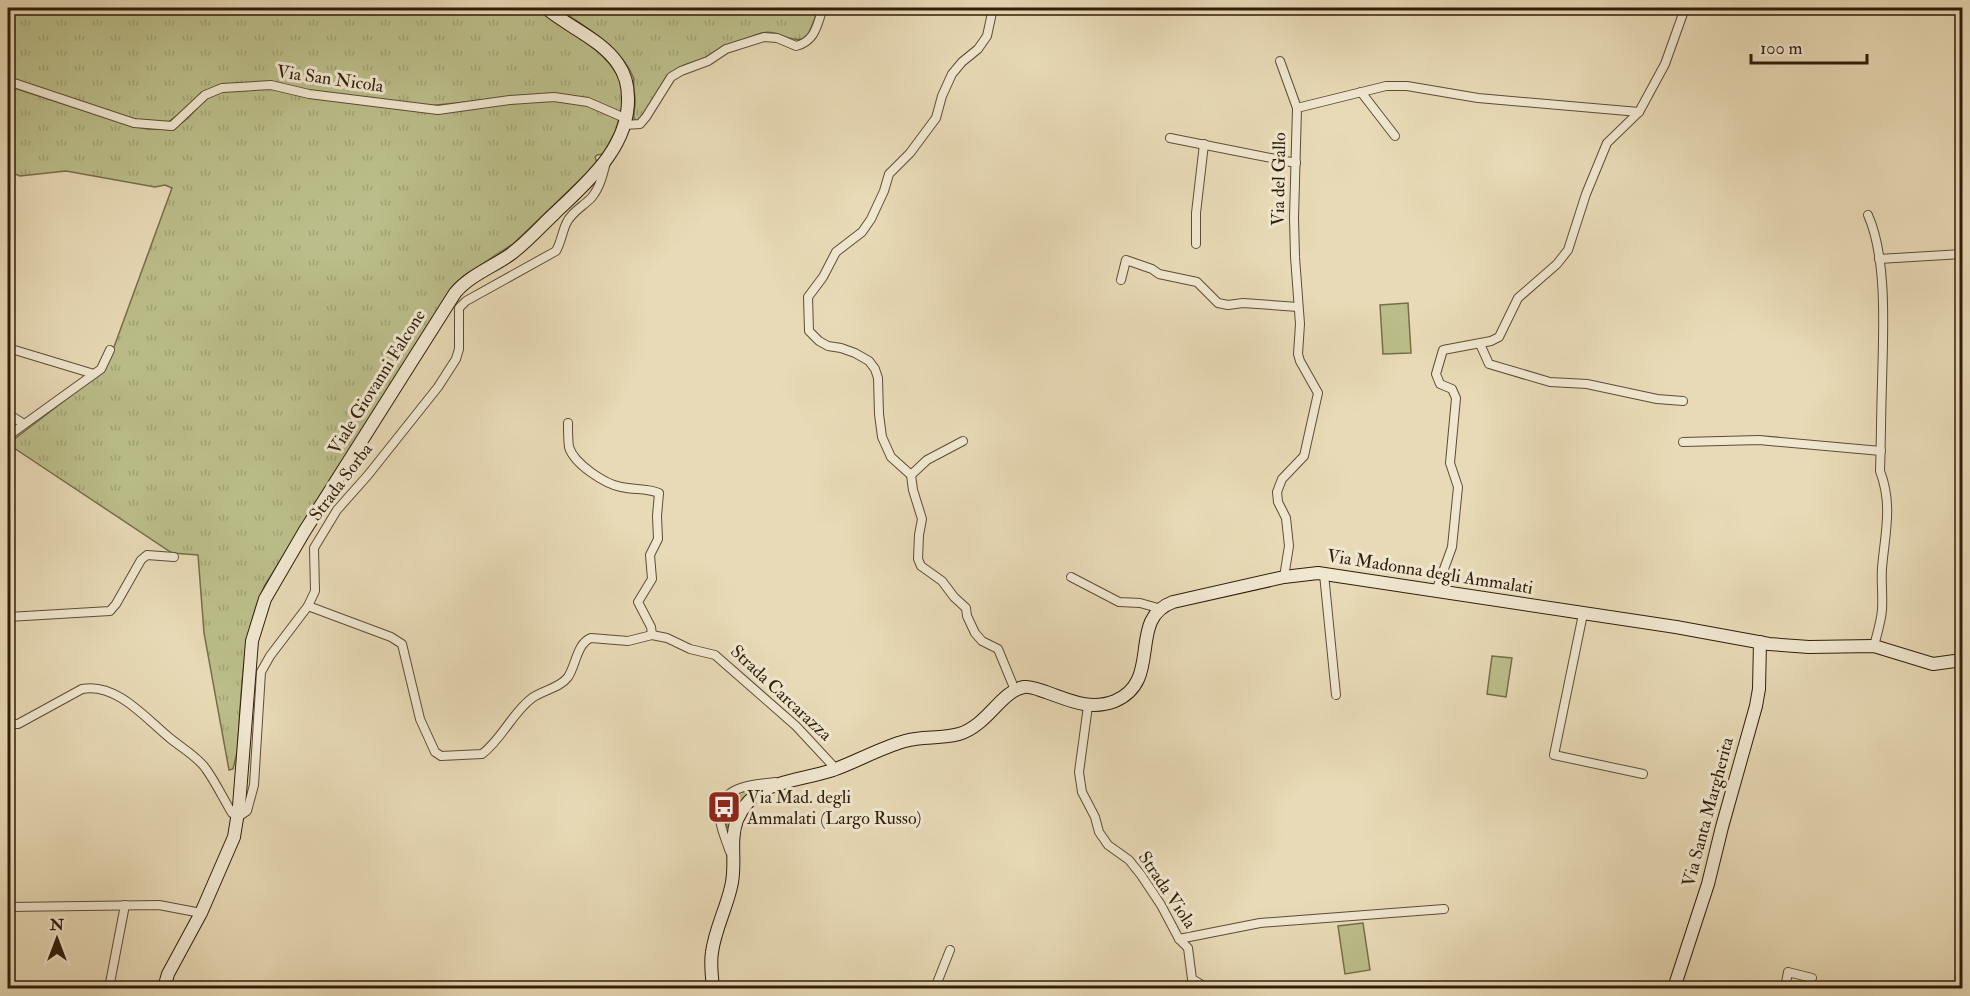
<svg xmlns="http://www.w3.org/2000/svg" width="1970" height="996" font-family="'IM FELL Double Pica',serif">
<defs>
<pattern id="grass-tufts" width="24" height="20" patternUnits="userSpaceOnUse" patternTransform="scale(1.5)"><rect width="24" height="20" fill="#bbbe8a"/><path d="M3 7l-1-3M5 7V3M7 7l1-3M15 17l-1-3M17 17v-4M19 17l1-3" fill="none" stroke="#a1a376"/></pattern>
</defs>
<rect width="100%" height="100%" fill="#e8dab6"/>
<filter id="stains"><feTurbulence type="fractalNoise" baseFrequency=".00333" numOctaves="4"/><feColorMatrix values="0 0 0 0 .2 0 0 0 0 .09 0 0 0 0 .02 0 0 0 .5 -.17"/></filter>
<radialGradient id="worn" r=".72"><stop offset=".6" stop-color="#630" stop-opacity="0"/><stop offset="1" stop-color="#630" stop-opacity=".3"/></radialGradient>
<g fill="url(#grass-tufts)" stroke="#766e4a" stroke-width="1.5">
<path d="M8 8H538C563 32 617 52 622 90 623 98 622 106 622 113L587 99 509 98 426 106 317 92 271 83 216 86 167 123H145L8 78Z"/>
<path d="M562 8H819L807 38C788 44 779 29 762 33 742 38 726 51 707 58 700 61 687 62 681 67 671 75 653 104 644 116L638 121 634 119C633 113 635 109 635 104 636 95 632 87 634 79 623 48 587 29 561 10Z"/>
<path d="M8 86 132 126 148 129H169L176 127 188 118 207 97 224 90 270 87 439 112 554 99 586 104 619 118 616 130 603 154 597 155 595 157 597 163 587 173 513 244 468 273 453 286 265 585C240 636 242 697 237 753L233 769 229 770 204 633 198 555 172 553 8 444 103 371 110 358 172 188 165 185 155 187 66 171 20 176 8 171Z"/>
</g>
<g fill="#bbbe8a" stroke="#766e4a" stroke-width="1.5">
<polygon points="1408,303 1411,353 1383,354 1380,305"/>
<polygon points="1492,656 1512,658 1506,697 1487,694"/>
<path d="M755 788 730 828 727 827C722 800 729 794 755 788Z"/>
<polygon points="1363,923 1370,970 1345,974 1338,926"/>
</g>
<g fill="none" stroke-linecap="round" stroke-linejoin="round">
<defs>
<g id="street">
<polyline points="993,8 987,36 978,49 962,62 952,74 942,96 936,118 910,153 889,174 884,191 871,219 862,232 836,252 823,277 808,297 809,331 819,341 828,346 841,348 855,353 869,361 875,369 878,378 879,414 882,437 891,457 911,475 913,490 922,519 919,535 918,559 921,566 942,581 954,597 966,608 967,616 975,633 982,641 998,649 1015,690"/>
<polyline points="1280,61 1297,108"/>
<polyline points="8,81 134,123 172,126 205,95 222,88 271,85 309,94 438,110 510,100 554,97 588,102 627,119"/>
<polyline points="1361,92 1395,136"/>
<path d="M625 125 640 124 646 117 671 77 681 71 708 61 726 49 764 37 777 38 796 46C816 41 817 24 823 8"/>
<polyline points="1170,138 1296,163"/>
<path d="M1868 215C1888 260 1883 335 1882 383 1881 413 1881 442 1880 471 1893 505 1885 533 1882 568 1881 582 1883 596 1882 610 1881 622 1877 634 1874 646"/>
<polyline points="1196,244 1196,213 1204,144"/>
<polyline points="1879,259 1962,254"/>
<polyline points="1121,280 1126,260 1152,269 1159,274 1197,282 1218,303 1228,305 1243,303 1298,307"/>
<polyline points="1480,344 1489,364 1550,382 1587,384 1657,399 1683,401"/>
<polyline points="8,348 94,374"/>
<polyline points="8,414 24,424"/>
<path d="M568 423C568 431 568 440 569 447 574 464 605 484 621 487 635 490 647 488 659 493L657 516 658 539 650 555 652 579 638 602 651 627 652 635"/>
<polyline points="8,436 101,369 110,350"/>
<polyline points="1683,442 1759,440 1881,451"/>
<polyline points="911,475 927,460 963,441"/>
<polyline points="1324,574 1336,695"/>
<polyline points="1071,577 1119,602 1140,603 1158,608"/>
<polyline points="1284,577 1289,546 1286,518 1278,502 1277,492 1282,479 1304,456 1318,393 1300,361 1298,354 1300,324 1295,257 1294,218 1297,108 1386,86 1407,86 1478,98 1639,112"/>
<polyline points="1436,591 1452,547 1458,487 1450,463 1456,398 1452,389 1440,384 1436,374 1443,350 1491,341 1499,337 1518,298 1557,264 1568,250 1586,194 1607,143 1639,112 1665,64 1685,8"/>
<path d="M308 606 391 637 402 644 420 719 435 752 441 756 482 754C502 739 512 713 532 698 543 690 560 688 568 677 576 665 577 643 591 638L628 641 652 635 667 638 690 649 715 655 796 726 836 769"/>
<polyline points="1583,614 1554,755 1643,774"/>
<polyline points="8,617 110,611 116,604 141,560 147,555 174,557"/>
<polyline points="1088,706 1079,772 1082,792 1095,817 1099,832 1108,845 1129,860 1141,875 1161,905 1179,939 1188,948 1192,979 1207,988"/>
<path d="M8 724H18L82 689C117 682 147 720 171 739 182 748 198 757 206 769 216 783 223 798 232 813L238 817 247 811 254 785 261 672 270 656 308 606 315 591 314 548 337 510 368 475 438 387 456 359 459 349V308L466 301 556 251C561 242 562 233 566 224 571 212 584 206 592 197 600 187 603 174 606 162"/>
<path d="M730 852C727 843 723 834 721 825 713 787 748 785 775 782"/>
<polyline points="8,907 159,905 201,913"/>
<polyline points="1179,939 1260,923 1444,909"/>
<polyline points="109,988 125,905"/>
<polyline points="935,988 950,950"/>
<polyline points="1785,988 1788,972 1812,978"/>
</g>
<g id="secondary">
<path d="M164 988 168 974 201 913 234 837 239 806 252 641 265 599 304 532 455 293C470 275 493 267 511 254 527 242 540 227 554 214 587 182 629 148 628 98 628 86 625 74 618 64 601 39 568 27 546 8"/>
<path d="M713 988C712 977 710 964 712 952 715 930 726 909 731 887 737 865 729 841 737 820 743 806 754 794 768 788 789 779 812 777 833 770 858 761 880 748 905 741 922 736 941 739 959 734 987 726 1001 691 1024 687 1031 686 1039 690 1046 692 1069 700 1090 711 1115 701 1164 680 1126 619 1173 602L1284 577 1318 573 1676 627 1769 644 1809 647 1874 646 1933 664 1962 660"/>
<polyline points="1674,988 1708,884 1722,827 1756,706 1759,689 1760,642"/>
</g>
</defs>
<use href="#street" stroke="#5e4c34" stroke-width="10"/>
<use href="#secondary" stroke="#301d09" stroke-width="14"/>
<use href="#street" stroke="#f0e7d0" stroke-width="8"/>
<use href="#secondary" stroke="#f0e7d0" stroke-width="12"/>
</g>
<defs>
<symbol id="bus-square" viewBox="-11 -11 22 22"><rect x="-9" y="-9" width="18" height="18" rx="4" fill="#8f2418" stroke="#f0e7d0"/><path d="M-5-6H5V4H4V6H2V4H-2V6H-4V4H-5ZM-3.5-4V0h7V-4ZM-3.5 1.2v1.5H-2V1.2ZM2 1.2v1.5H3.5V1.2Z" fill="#fff"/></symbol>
</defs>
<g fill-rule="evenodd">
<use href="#bus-square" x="705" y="788" width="38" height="38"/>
</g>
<g text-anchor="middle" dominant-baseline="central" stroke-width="6" stroke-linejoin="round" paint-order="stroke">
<g font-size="18" fill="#301d09" stroke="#f0e7d0">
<text transform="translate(330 79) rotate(8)">Via San Nicola</text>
<text transform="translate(1279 179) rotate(-89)">Via del Gallo</text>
<text transform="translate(377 382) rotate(-58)">Viale Giovanni Falcone</text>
<text transform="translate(341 482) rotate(-53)">Strada Sorba</text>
<text transform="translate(1430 572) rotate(9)">Via Madonna degli Ammalati</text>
<text transform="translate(781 693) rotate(43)">Strada Carcarazza</text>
<text transform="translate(1708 812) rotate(-75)">Via Santa Margherita</text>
<text transform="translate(1167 890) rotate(56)">Strada Viola</text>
</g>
<g font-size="18" fill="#301d09" stroke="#f0e7d0" text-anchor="start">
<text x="747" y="797">Via Mad. degli<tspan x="747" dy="21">Ammalati (Largo Russo)</tspan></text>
</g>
</g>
<rect width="1970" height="996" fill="none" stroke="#e8dab6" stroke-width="30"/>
<rect x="9" y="9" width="1952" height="978" fill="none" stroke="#301d09" stroke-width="3"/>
<rect x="15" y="15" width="1940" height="966" fill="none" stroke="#301d09" stroke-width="1.5"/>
<g transform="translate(57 939)" stroke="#f0e7d0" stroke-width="4.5" paint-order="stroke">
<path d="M0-4.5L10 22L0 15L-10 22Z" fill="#301d09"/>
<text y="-9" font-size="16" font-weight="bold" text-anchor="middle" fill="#301d09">N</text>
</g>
<path d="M1751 54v9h116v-9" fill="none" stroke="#301d09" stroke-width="3"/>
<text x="1760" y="54" font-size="18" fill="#301d09" stroke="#f0e7d0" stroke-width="4.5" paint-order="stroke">100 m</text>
<rect width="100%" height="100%" filter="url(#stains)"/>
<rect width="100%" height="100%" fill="url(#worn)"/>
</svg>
